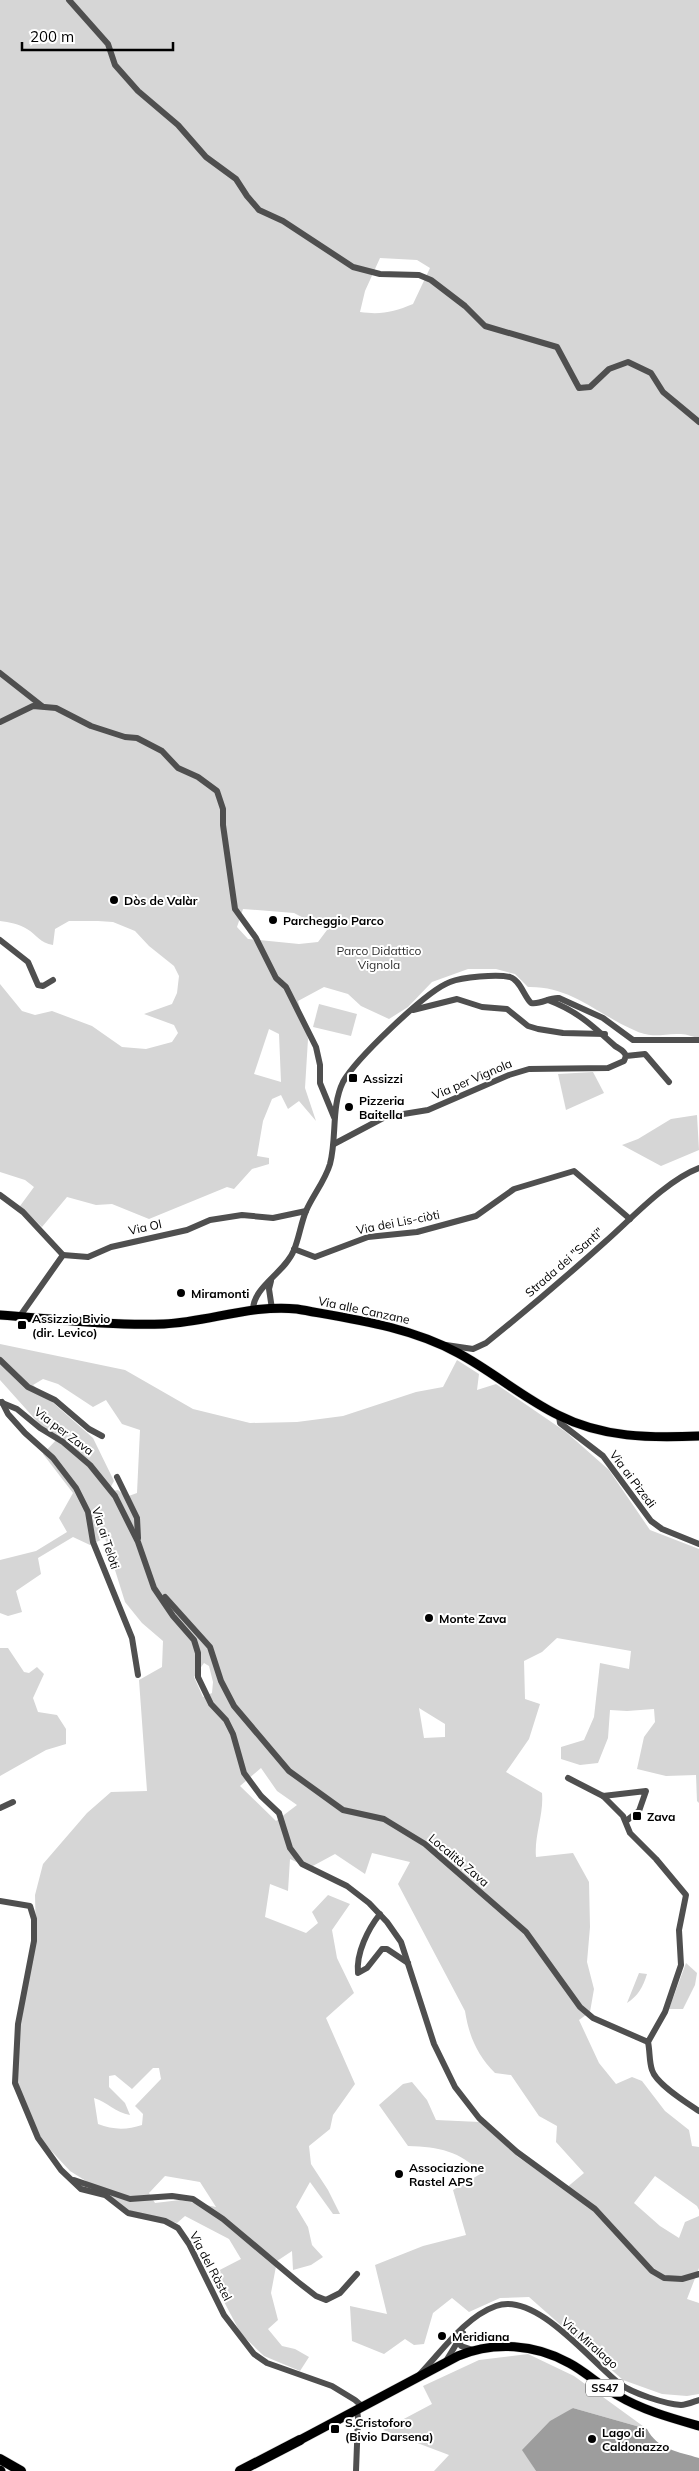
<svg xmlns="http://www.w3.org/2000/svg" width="699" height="2471" font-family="Mulish,sans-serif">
<rect width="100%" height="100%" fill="#fff"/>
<g fill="#d6d6d6" fill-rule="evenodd">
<path d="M0 0H699V1038C693 1037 687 1034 681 1034 663 1033 654 1039 636 1031 598 1015 572 986 528 987L515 974 496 969H468L432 982 408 1007 389 1019 361 1006 348 994 324 987 298 1001 308 1039 305 1088 316 1121 299 1101 288 1109 281 1095 272 1099 263 1121 257 1156 269 1158V1164L252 1169 234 1189 227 1187 149 1219 112 1204 96 1205 67 1197 42 1227 20 1206 34 1187 25 1180 0 1172V984L22 1011 35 1015 52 1011 92 1026 122 1047 146 1049 172 1042 178 1033 174 1025 144 1014 172 1004 177 993 179 976 174 966 149 946 135 931 113 922 98 921H69L55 929 53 945C40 943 37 935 27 929 19 924 9 922 0 921ZM380 258 417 260 430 268 413 304C394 312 381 315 360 312L365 291ZM243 909 294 913 327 930 318 942 299 944 248 939 237 927ZM269 1029 279 1034 281 1082 254 1074Z"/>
<polygon points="319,1004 357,1014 351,1036 313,1027"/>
<polygon points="593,1072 604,1093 566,1110 558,1074"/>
<polygon points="697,1115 699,1150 661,1166 622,1145 638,1139 671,1119"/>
<path d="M0 1344 125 1370 193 1409 250 1423 297 1422 343 1416 416 1392 443 1387 457 1360 479 1374 477 1390 496 1384 566 1432 609 1470 650 1530 699 1549V1803L697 1801 696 1775 666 1776 637 1769 644 1737 655 1722 654 1709 627 1711 610 1710 608 1738 598 1763 580 1765 561 1759V1747L584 1740 594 1717 600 1663 629 1669 631 1651 557 1638 542 1652 524 1661 525 1699 540 1704 529 1739 506 1772 542 1793C544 1815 534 1835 536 1857L573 1853 589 1882 590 1927 587 1962 594 1989 590 2012 579 2020 599 2063 616 2084 632 2077 642 2081 665 2111 689 2130 692 2146 699 2147V2210L697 2206 655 2176 634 2203 660 2226 679 2238 685 2222 699 2216V2268L687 2299 699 2303V2394L687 2396 662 2394 623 2380 529 2297 500 2298 469 2312 452 2298 433 2313 424 2344 414 2345 405 2339 384 2354 352 2341 350 2306 387 2314 375 2265 423 2246 466 2235 453 2190 482 2173C459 2151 440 2147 408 2146L379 2105 403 2084 412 2082 427 2100 436 2120 480 2122 518 2157 565 2189 584 2173 556 2142 557 2126 539 2116 511 2075 495 2073C477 2055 469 2036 465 2011L398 1884 410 1862 372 1853 365 1874 335 1854 309 1868 290 1859 288 1891 270 1884 265 1917 306 1933 318 1923 312 1912 328 1895 350 1904 332 1930 337 1958 354 1993 326 2018 355 2084 333 2115 330 2129 309 2146 311 2164 328 2190 340 2214H333L310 2182 296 2207 308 2227 312 2245 323 2257 311 2265 293 2270 292 2251 277 2261 271 2293 278 2320 268 2329 282 2346 295 2349 309 2357 300 2371 264 2356 241 2334 210 2275 241 2259 229 2239 185 2216 177 2223 126 2210 110 2196 70 2171 43 2142 17 2084 20 2027 36 1936 35 1895 43 1864 87 1813 111 1792 147 1791 139 1680 162 1667 163 1641 142 1623 125 1602 105 1538 90 1545 73 1537 38 1558 41 1574 16 1591 22 1612 8 1616 0 1613V1560L36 1551 67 1532 59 1518 73 1493 43 1454 58 1438 43 1428 0 1380ZM43 1379 58 1384 93 1407 106 1400 122 1424 140 1430 137 1493 126 1497 118 1490 108 1492 114 1481 93 1438 33 1385ZM204 1663 209 1666 213 1682 212 1693 203 1697 194 1677ZM419 1708 445 1724V1737L424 1738ZM261 1768 277 1791 297 1805 276 1821 240 1786ZM153 2068H159L161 2079 135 2106 143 2114 142 2125C127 2130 113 2130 98 2124L94 2098C107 2102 116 2113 130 2115L125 2103 109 2087V2076L115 2075 132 2089ZM165 2176 200 2182 216 2207 180 2200 155 2203 149 2193Z"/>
<polygon points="0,1648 8,1648 24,1672 29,1673 37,1667 44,1674 33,1698 38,1712 57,1715 66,1729 66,1744 46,1750 0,1776"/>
<polygon points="686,1963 697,1973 695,1985 683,2009 669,2009"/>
<path d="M639 1973 647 1974C643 1987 638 1996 627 2003Z"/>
<polygon points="528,2354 574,2376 647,2429 573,2408 523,2450 536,2471 434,2471 449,2455 383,2430 432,2404 423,2386 479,2360"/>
</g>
<path fill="#9d9d9d" d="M573 2408 647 2429C657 2449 679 2452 699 2458V2471H536L522 2450 550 2421Z"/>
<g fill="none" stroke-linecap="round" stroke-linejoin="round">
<defs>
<g id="major">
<path d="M0 1315C54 1319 110 1326 164 1324 208 1322 253 1304 297 1309 352 1319 408 1326 458 1353 492 1371 523 1398 558 1415 603 1438 650 1438 699 1436"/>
<path d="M300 2440 458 2356C494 2341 535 2344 569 2363 586 2372 600 2386 617 2395 642 2410 671 2418 699 2426"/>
<polyline points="0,2470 1,2471"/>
</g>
<g id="highway">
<polyline points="0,2459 21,2471"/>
<polyline points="240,2471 300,2440"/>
</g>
</defs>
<use href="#major" stroke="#dbdbdb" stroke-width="10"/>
<use href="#highway" stroke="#dbdbdb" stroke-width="11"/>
<g stroke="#4f4f4f" stroke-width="6">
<polyline points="69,0 108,44 115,65 138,91 178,125 206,157 236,179 247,196 259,210 283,221 353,267 380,274 419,275 431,280 465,306 485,326 557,347 579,388 590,387 609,369 628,362 651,373 663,392 699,422"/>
<polyline points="0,673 42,706"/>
<polyline points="0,722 33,706 56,708 91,726 125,737 137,738 162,751 178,768 198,777 217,791 223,809 223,825 235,909 256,938 276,978 286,987 316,1047 320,1065 320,1083 334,1117"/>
<polyline points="0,940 28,962 38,985 43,986 53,980"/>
<path d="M548 1000C577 1011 592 1025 615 1046 619 1049 624 1050 626 1056"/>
<polyline points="413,1010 457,999 482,1007 507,1009 528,1026 538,1029 563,1033 605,1034"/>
<polyline points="334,1144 385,1117 428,1110 509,1075 529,1069 608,1068 624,1061 626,1056 645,1054 669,1082"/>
<polyline points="0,1195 23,1212 63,1255"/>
<polyline points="294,1249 315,1257 368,1237 417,1232 476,1216 514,1189 574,1171 630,1219"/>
<polyline points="271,1281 269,1289 272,1309"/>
<path d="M253 1311C252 1287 285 1273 294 1250 299 1238 301 1223 306 1211 313 1195 325 1181 330 1164 337 1138 331 1106 343 1082 355 1060 426 991 450 982 462 977 497 974 510 977 520 980 524 996 531 1003 541 1005 549 997 559 998L603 1018 633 1040H699"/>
<polyline points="20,1316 63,1255 88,1257 111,1247 187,1230 210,1220 242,1215 273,1218 306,1211"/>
<path d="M446 1345 473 1349 486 1343C527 1310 567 1276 606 1241 632 1218 667 1180 699 1168"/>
<polyline points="0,1360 28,1387 55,1400 89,1429 102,1436"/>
<polyline points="0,1402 17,1409 40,1428 63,1442 90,1465 115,1496 138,1542 154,1588 173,1616 194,1640 198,1653 198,1677 211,1704 226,1720 233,1734 244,1773 261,1796 279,1813 290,1848 302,1864 347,1886 369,1903 387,1922 401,1942 434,2044 455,2087 479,2118 517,2152 595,2209 652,2271 664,2278 682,2279 699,2274"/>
<polyline points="2,1402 8,1414 25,1433 53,1458 76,1488 88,1512 93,1542 132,1638 138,1675"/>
<polyline points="559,1416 560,1423 603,1456 651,1521 662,1529 699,1544"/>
<polyline points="117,1477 137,1518 138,1538"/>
<polyline points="165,1597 210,1647 221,1681 234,1706 289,1771 343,1810 384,1819 425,1844 526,1932 580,2007 593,2018 648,2042 665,2012 681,1965 679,1930 686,1895 656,1859 630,1833 623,1816 603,1796"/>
<polyline points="568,1778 603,1796 646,1791 639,1811 626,1821"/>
<polyline points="0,1808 13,1802"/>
<polyline points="0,1901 30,1906 34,1919 34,1941 18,2024 15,2083 38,2138 61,2170 81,2189 105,2195 128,2213 165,2221 178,2228 189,2244 224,2315 254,2354 267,2363 332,2386 355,2400 363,2407"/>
<path d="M380 1914C368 1929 356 1953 358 1973L367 1968 382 1949H387L408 1963"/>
<path d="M648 2042C650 2051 649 2061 652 2070 656 2084 687 2103 699 2111"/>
<polyline points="74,2180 130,2199 172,2196 193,2199 223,2219 298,2282 316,2296 326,2300 340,2293 357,2274"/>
<polyline points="459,2339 461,2346 473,2350"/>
<polyline points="446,2361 463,2333"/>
<path d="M420 2374C442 2351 465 2317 496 2306 536 2291 591 2362 620 2384 632 2393 665 2404 681 2405 686 2405 693 2402 699 2400"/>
<polyline points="356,2471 358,2418 357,2410"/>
</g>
<use href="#major" stroke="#000" stroke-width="9"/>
<use href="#highway" stroke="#000" stroke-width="10"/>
</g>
<g fill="#000" stroke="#fff" stroke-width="2">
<circle cx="114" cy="900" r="5"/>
<circle cx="273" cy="920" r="5"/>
<rect x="348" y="1073" width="10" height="10" rx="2.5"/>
<circle cx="349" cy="1107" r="5"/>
<circle cx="181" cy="1293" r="5"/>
<rect x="17" y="1320" width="10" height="10" rx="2.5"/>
<circle cx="429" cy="1618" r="5"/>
<rect x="632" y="1811" width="10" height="10" rx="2.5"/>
<circle cx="399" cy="2174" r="5"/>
<circle cx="442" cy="2336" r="5"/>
<rect x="330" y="2424" width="10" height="10" rx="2.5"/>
<circle cx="592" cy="2439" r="5"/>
</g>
<g text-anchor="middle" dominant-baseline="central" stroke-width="4" stroke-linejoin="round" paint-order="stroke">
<rect fill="#fff" stroke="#4c4c4c" stroke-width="1" x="586" y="2379.5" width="38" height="17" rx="4"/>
<g font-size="11" font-weight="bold" fill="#000">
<text x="605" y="2388">SS47</text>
</g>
<g font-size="12" font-weight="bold" fill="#000" stroke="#fff" text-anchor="start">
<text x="124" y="900">Dòs de Valàr</text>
<text x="283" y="920">Parcheggio Parco</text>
<text x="363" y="1078">Assizzi</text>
<text x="359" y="1100">Pizzeria<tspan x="359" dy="14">Baitella</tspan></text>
<text x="191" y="1293">Miramonti</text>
<text x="32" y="1318">Assizzio Bivio<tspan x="32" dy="14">(dir. Levico)</tspan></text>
<text x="439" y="1618">Monte Zava</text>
<text x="647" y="1816">Zava</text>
<text x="409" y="2167">Associazione<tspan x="409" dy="14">Rastel APS</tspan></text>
<text x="452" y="2336">Meridiana</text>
<text x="345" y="2422">S.Cristoforo<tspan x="345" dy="14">(Bivio Darsena)</tspan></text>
<text x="602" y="2432">Lago di<tspan x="602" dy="14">Caldonazzo</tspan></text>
</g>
<g font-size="12" fill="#2d2d2d" stroke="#fff">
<text x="379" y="950">Parco Didattico<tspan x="379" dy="14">Vignola</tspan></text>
</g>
<g font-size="12" fill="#000" stroke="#fff">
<text transform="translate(472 1079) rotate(-23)">Via per Vignola</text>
<text transform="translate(398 1222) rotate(-11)">Via dei Lis-ciòti</text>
<text transform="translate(145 1227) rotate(-12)">Via Ol</text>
<text transform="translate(564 1262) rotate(-41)">Strada dei "Santi"</text>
<text transform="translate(364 1310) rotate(12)">Via alle Canzane</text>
<text transform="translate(64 1431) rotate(37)">Via per Zava</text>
<text transform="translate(633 1479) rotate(53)">Via ai Pizedi</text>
<text transform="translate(106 1538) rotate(72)">Via ai Telòti</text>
<text transform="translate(459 1860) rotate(40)">Località Zava</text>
<text transform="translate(211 2266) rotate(62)">Via del Ràstel</text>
<text transform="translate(590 2343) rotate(41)">Via Miralago</text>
</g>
</g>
<path d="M22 42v8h151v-8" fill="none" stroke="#000000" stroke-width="2.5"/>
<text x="30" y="42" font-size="15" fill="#000000" stroke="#ffffff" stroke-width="4" paint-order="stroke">200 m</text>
</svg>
